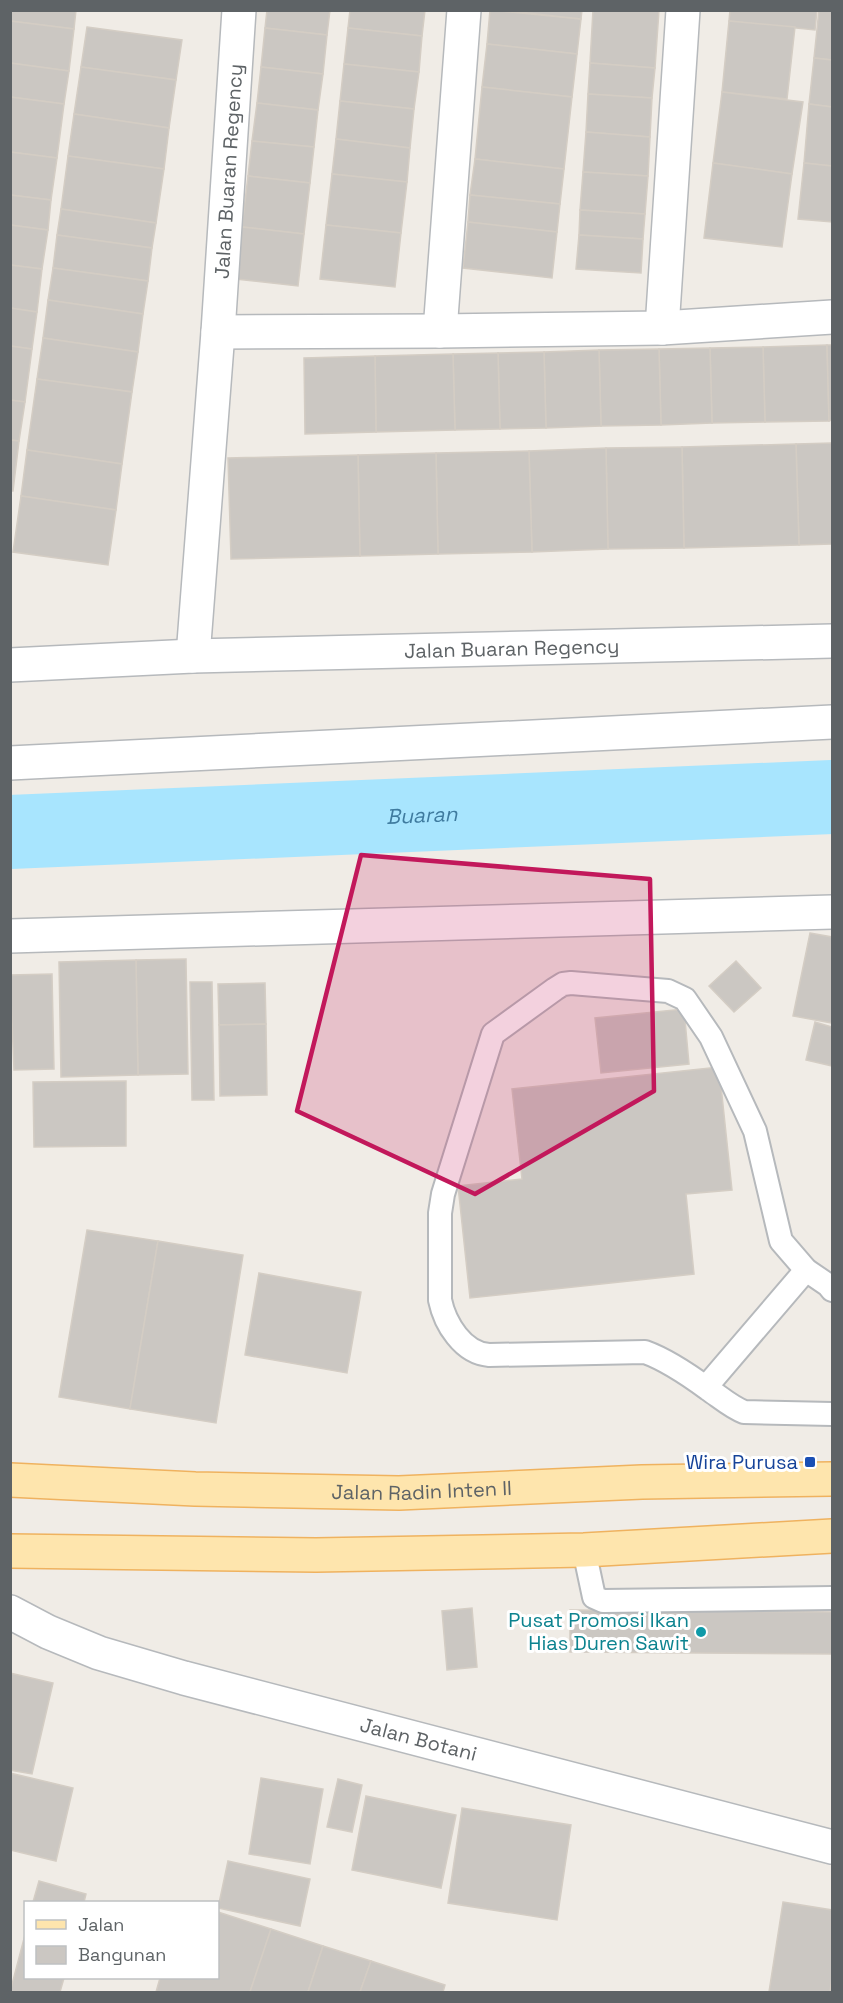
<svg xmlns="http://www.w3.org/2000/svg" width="843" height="2003" font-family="'Space Grotesk',sans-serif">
<rect width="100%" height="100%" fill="#f0ece6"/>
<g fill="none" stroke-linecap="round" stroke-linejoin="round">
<path stroke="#a8e5fe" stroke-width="74" id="s1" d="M10 832 832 797"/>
</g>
<g fill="#cbc7c2" stroke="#d4cdc4" stroke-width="1.5">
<polygon points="10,10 76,10 74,29 10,21"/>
<polygon points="267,10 330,10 327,35 265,28"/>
<polygon points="350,10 425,10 422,36 348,28"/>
<polygon points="490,10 581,19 577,54 487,44"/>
<polygon points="501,10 582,10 581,19"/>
<polygon points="593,10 659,10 655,68 590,63"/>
<polygon points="730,10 817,10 815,30 729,21"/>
<polygon points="819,10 832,10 832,60 814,58"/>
<polygon points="10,21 74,29 69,71 10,63"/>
<polygon points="729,21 795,27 787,99 722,92"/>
<polygon points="87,27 182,40 176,80 81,67"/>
<polygon points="265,28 327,35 323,74 261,67"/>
<polygon points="348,28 422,36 419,72 344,64"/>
<polygon points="487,44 577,54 572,97 482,87"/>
<polygon points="814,58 832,60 832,107 809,104"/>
<polygon points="10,63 69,71 64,104 10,97"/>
<polygon points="590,63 655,68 652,98 588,94"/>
<polygon points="344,64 419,72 414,109 340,101"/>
<polygon points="81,67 176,80 169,128 74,114"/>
<polygon points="261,67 323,74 318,110 257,103"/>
<polygon points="482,87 572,97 564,169 475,159"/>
<polygon points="722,92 803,102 792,174 713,163"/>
<polygon points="588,94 652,98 650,137 586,132"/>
<polygon points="10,97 64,104 57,158 10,152"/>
<polygon points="340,101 414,109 410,148 336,139"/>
<polygon points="257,103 318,110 314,147 252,141"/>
<polygon points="809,104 832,107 832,166 804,163"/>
<polygon points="74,114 169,128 164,169 68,156"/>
<polygon points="586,132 650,137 648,176 583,172"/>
<polygon points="336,139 410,148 407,182 332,174"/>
<polygon points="252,141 314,147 310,183 248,176"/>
<polygon points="10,152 57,158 51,200 10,195"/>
<polygon points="68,156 164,169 156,223 61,209"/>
<polygon points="475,159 564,169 560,204 470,195"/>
<polygon points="713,163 792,174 782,247 704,238"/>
<polygon points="804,163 832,166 832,222 798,219"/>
<polygon points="583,172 648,176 645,214 580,210"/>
<polygon points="332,174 407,182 401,233 326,225"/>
<polygon points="248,176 310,183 304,234 242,227"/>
<polygon points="10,195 51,200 48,230 10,225"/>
<polygon points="470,195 560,204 557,232 468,222"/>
<polygon points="61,209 156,223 152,248 57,235"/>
<polygon points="580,210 645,214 643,239 579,235"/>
<polygon points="468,222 557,232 552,278 463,268"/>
<polygon points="10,225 48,230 42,269 10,265"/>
<polygon points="326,225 401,233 395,287 320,279"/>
<polygon points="242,227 304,234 298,286 236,279"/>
<polygon points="57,235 152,248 148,281 53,268"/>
<polygon points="579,235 643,239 641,273 576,269"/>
<polygon points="10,265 42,269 37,312 10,308"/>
<polygon points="53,268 148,281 143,314 48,300"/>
<polygon points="48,300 143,314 138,352 43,338"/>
<polygon points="10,308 37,312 32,349 10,346"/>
<polygon points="43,338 138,352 132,392 37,379"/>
<polygon points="827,345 829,421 765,422 763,347"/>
<polygon points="827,345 832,345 832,420 829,421"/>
<polygon points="10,346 32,349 25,402 10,400"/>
<polygon points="763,347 765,422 712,423 710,348"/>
<polygon points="710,348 712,423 661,425 659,349"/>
<polygon points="659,349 661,425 601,426 599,350"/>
<polygon points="599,350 601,426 546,428 544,352"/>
<polygon points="544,352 546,428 500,429 498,353"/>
<polygon points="498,353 500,429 455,430 453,354"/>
<polygon points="453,354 455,430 376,432 375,356"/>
<polygon points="375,356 376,432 305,434 304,358"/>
<polygon points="37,379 132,392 122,464 27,450"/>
<polygon points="10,400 25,402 19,441 10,440"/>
<polygon points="10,440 19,441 13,491 10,491"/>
<polygon points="832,443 832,544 799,545 796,444"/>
<polygon points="796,444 799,545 684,548 682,447"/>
<polygon points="682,447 684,548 608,549 606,448"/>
<polygon points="606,448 608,549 532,552 529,451"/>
<polygon points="27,450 122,464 116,510 21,496"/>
<polygon points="529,451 532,552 438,554 436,453"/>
<polygon points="436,453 438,554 360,556 358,455"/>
<polygon points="358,455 360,556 231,559 228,458"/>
<polygon points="21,496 116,510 108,565 13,552"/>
<polygon points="810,933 832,937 832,1023 793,1016"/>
<polygon points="186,959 188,1074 138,1075 136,960"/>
<polygon points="136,960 138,1075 61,1077 59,962"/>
<polygon points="736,961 761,988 734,1012 709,986"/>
<polygon points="52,974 54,1069 14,1070 10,975"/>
<polygon points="190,982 212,982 214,1100 192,1100"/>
<polygon points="265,983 266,1024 219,1025 218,984"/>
<polygon points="684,1009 689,1064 601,1073 595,1018"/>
<polygon points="815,1022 832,1027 832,1066 806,1060"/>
<polygon points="266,1024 267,1095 220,1096 219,1025"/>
<polygon points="719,1067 732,1190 686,1194 694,1274 470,1298 458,1186 522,1179 512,1089"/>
<polygon points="126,1081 126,1146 34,1147 33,1082"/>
<polygon points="87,1230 158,1241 130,1409 59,1397"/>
<polygon points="158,1241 243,1255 216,1423 130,1409"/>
<polygon points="259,1273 361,1292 347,1373 245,1355"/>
<polygon points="472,1608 477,1667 447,1670 442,1611"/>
<polygon points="570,1610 832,1612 832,1654 570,1652"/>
<polygon points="10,1673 53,1683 32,1774 10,1770"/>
<polygon points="10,1773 73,1788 56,1861 10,1850"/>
<polygon points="261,1778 323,1789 310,1864 249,1854"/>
<polygon points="338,1779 362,1785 352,1832 327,1827"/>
<polygon points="366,1796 456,1815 441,1888 352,1870"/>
<polygon points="462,1808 571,1825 557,1920 448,1903"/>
<polygon points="228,1861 310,1879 300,1926 218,1908"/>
<polygon points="39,1881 86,1894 84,1902 33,1902"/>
<polygon points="783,1902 832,1910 832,1977 830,1992 769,1992"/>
<polygon points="218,1912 271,1929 250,1992 156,1992 160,1978 218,1978"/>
<polygon points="271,1929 323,1946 308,1992 250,1992"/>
<polygon points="26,1931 26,1978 64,1978 60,1992 10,1992"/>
<polygon points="323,1946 371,1961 360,1992 308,1992"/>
<polygon points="371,1961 445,1985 443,1992 360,1992"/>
</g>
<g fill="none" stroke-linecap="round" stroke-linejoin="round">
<defs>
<g id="lane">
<path d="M832 1290 828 1285 806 1270 781 1241 755 1131 711 1037 685 999 668 991 571 983 563 984 555 989 493 1034 443 1194 440 1213V1300C445 1324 463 1353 489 1355L645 1352C667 1360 689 1375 708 1389 720 1397 731 1407 744 1412L832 1414"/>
<polyline points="706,1387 806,1270"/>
<polyline points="584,1550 594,1597 603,1601 832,1598"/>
</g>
<g id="street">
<polyline points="662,328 683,10"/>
<polyline points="440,331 464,10"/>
<polyline points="218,332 440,331 662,328 832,317"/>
<path id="s2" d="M193 656 218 332 239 10"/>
<path id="s3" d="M10 665 193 656 832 641"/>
<polyline points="10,763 832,722"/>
<polyline points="10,936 832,912"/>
<path id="s4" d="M10 1612 48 1632 99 1653 184 1678 832 1847"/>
</g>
<g id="primary">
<path id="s5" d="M10 1480 195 1489 399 1493 642 1482 832 1479"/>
<polyline points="10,1551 316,1555 584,1550 832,1536"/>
</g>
</defs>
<use href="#lane" stroke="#b6b9bc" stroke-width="26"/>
<use href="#street" stroke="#b6b9bc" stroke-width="36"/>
<use href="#primary" stroke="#efb25f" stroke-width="36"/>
<use href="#lane" stroke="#fff" stroke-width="22"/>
<use href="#street" stroke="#fff" stroke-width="33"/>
<use href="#primary" stroke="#fee5ad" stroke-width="33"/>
</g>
<path fill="#c2185b" fill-opacity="0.2" stroke="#c2185b" stroke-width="4.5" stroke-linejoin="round" d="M361 855 650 879 654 1091 475 1194 297 1111Z"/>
<rect fill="#1a4fb4" stroke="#fff" stroke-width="2" x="804" y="1456" width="12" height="12" rx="3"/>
<circle fill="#0f9aa8" stroke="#fff" stroke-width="2" cx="701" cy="1632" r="6"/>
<g text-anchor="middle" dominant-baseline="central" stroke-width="6" stroke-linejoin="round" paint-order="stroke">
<g font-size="20" fill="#5e6366" stroke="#fff">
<text stroke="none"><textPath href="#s2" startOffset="486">Jalan Buaran Regency</textPath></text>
<text stroke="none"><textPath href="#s3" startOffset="502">Jalan Buaran Regency</textPath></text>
<text stroke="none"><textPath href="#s5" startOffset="412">Jalan Radin Inten II</textPath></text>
<text stroke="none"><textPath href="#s4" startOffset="429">Jalan Botani</textPath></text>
</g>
<g font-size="20" fill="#164399" stroke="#fff" text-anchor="end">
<text x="798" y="1462">Wira Purusa</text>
</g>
<g font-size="20" fill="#0d838f" stroke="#fff" text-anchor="end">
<text x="689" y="1620">Pusat Promosi Ikan<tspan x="689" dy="23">Hias Duren Sawit</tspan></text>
</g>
<g font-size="21" font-style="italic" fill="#3f7b9f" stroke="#fff">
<text stroke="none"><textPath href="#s1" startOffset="412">Buaran</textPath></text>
</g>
</g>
<rect width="843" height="2003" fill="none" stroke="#5e6366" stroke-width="24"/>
<rect x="24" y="1901" width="195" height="78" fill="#ffffff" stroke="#bfc1c2" stroke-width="1.5"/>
<rect x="36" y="1920" width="30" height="9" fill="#fee5ad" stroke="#bfc1c2" stroke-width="1.5"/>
<text x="78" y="1931" font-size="18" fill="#5e6366">Jalan</text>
<rect x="36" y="1946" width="30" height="18" fill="#cbc7c2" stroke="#bfc1c2" stroke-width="1.5"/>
<text x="78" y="1961" font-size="18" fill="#5e6366">Bangunan</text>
</svg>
